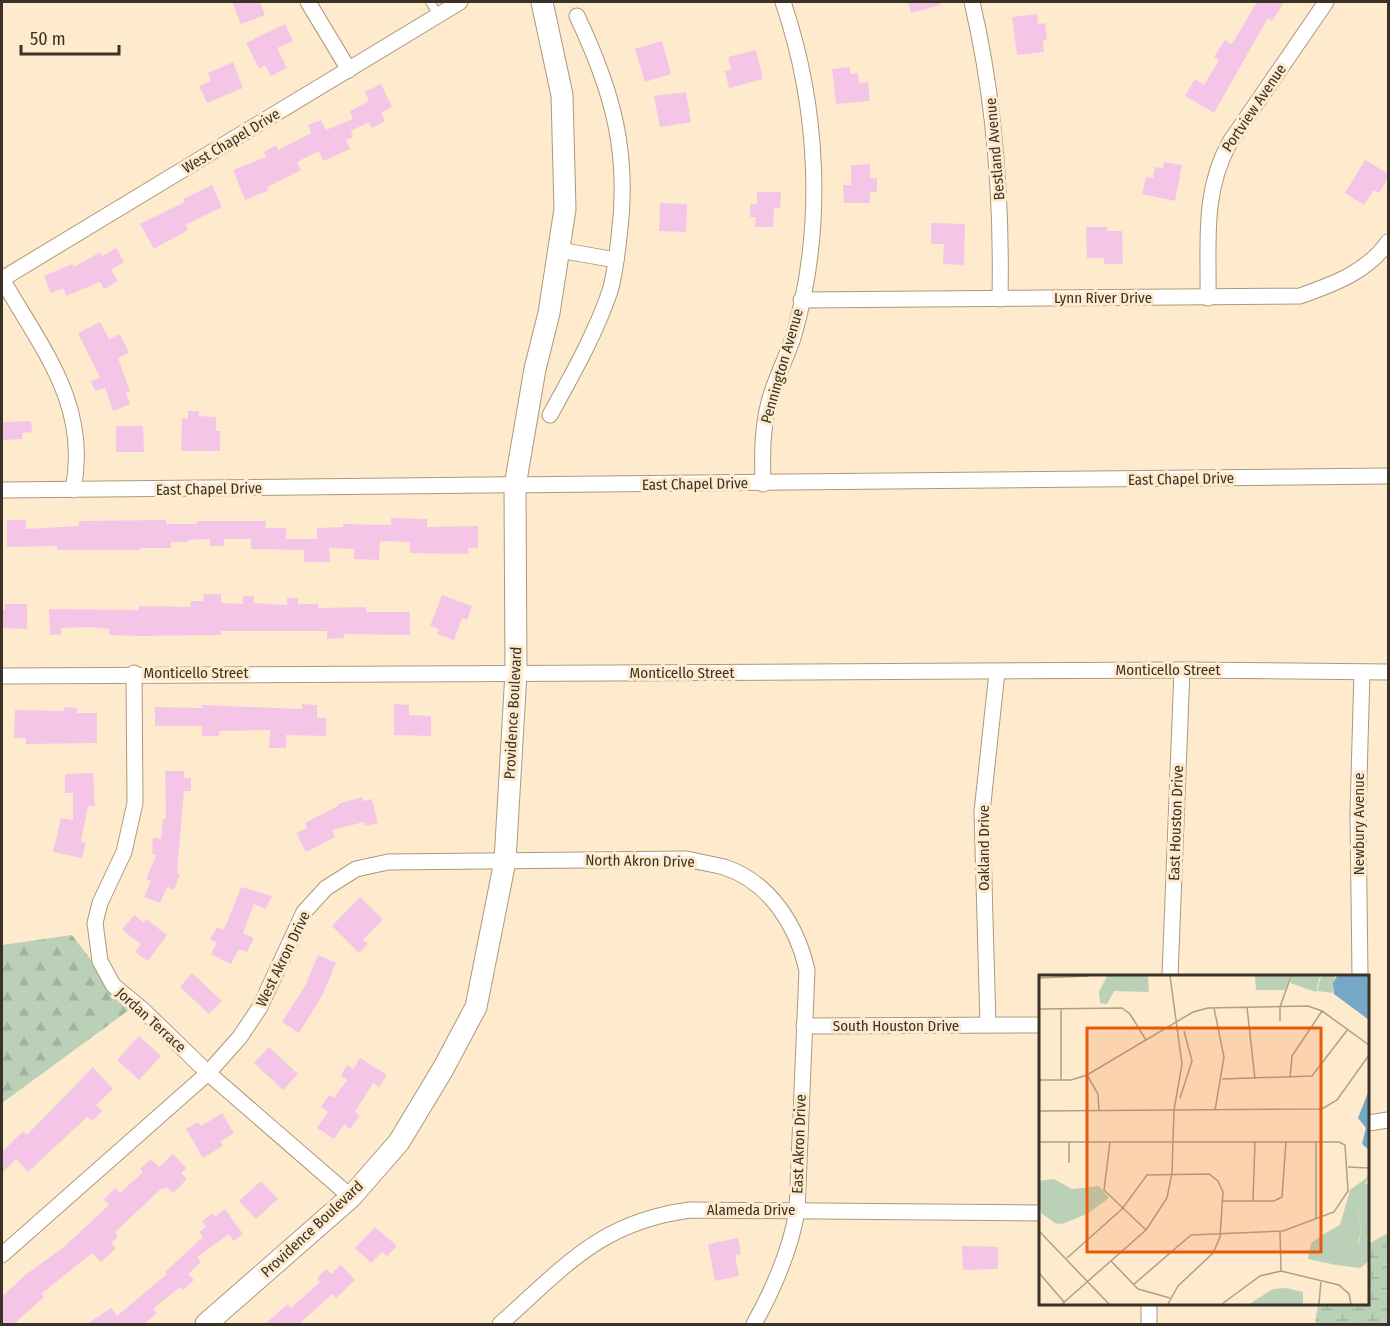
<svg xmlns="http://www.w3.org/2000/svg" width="1390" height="1326" font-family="'Fira Sans Condensed',sans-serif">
<defs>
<pattern id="forest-firs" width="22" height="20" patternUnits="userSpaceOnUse" patternTransform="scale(1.5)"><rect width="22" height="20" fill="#bbd1b7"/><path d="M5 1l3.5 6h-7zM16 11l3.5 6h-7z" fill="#a2b49d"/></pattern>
<pattern id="wetland-marsh" width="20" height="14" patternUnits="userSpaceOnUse" patternTransform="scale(1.5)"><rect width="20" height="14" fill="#bbd1b7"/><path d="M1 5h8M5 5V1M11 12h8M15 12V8" fill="none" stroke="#a2b49d"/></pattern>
</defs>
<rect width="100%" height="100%" fill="#feeacc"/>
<polygon fill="url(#forest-firs)" points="72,935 129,1010 2,1103 2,945"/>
<polygon fill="url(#wetland-marsh)" points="1388,1233 1388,1324 1315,1324 1318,1304 1368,1304 1368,1244"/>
<g fill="#f5c5e8">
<polygon points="232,2 260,2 265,15 241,24"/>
<polygon points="908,2 940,2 940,5 911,13"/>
<polygon points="1257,2 1284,2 1272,21 1268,18 1214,113 1185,96 1195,79 1204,85 1219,60 1214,57 1225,40 1232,44"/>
<polygon points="1037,14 1038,24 1045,23 1047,40 1043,40 1044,52 1017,55 1012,17"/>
<polygon points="285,24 293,41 277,48 287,68 271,76 265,65 259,69 246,43"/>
<polygon points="662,41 671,74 645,82 635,49"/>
<polygon points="756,50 763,79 729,88 725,71 731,70 728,57"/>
<polygon points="233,62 243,88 207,103 199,86 211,81 208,73"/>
<polygon points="850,67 850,74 858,73 859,83 868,82 870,101 836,104 832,69"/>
<polygon points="381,84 392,107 381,113 385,121 372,128 369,122 351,131 353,137 346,140 350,149 323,161 319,151 297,162 301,170 267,187 269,190 245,200 233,170 266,157 264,152 276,145 278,150 311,133 308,125 321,120 326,130 353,119 350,111 369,101 365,92"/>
<polygon points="686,92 691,122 660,127 654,96"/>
<polygon points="1365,160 1389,174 1389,177 1379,193 1374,190 1364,205 1345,193"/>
<polygon points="1164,162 1182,165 1175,201 1142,194 1146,177 1153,178 1155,167 1163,168"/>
<polygon points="870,164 870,178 877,178 877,192 870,192 870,203 844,203 843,185 851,185 851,165"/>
<polygon points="212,185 222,207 185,225 188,230 154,249 140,224 185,202 183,199"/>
<polygon points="757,192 781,192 780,208 774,208 773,227 755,227 756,217 750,217 750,204 757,204"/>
<polygon points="660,203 687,204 686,232 659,231"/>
<polygon points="931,223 965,224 964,265 943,264 944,244 931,244"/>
<polygon points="1086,227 1107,227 1107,231 1122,231 1123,264 1104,264 1104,258 1087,258"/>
<polygon points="116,248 124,262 111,270 118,281 104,289 100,282 66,296 63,288 51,293 44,276 72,264 74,267 100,252 102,256"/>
<polygon points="100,322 109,339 120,334 129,353 118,358 130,391 126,393 130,404 113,411 105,388 95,391 91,381 100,377 78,333"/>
<polygon points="188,411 199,411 199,416 216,417 216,431 220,431 220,451 181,451 182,418 188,419"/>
<polygon points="31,421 32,432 22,433 22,439 2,440 2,422"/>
<polygon points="116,426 143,426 144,452 116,452"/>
<polygon points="391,518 427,519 427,527 478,526 478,548 468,548 469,554 410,553 410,542 380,541 379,560 354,559 354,549 329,548 330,562 304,562 304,550 251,549 251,539 224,539 224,546 210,546 210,539 188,540 188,542 171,542 171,548 140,548 140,550 57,550 57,546 7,547 7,520 26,520 26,529 79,526 79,521 166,520 166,524 197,524 197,521 266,521 265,528 286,528 286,539 317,539 317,528 343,527 343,524 391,525"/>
<polygon points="204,594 221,594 221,603 243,604 243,596 254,596 254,603 287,605 287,598 298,598 298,604 318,604 318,608 366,607 366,612 410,612 410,635 344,634 344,638 327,639 327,631 221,631 221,635 138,636 109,635 109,629 92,627 61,628 61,634 50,635 49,609 139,610 139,606 190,607 191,601 203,601"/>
<polygon points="442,595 472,606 467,620 462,618 454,640 437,634 439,629 430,626"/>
<polygon points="5,604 27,604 27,629 2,628 2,610 5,610"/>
<polygon points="302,704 317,705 317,718 326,718 326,736 286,735 286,748 269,748 270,730 219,731 219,736 202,736 202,726 155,726 155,707 202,708 202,705 302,709"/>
<polygon points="394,704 409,705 409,715 431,716 431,736 394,735"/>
<polygon points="64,707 77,708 77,713 97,713 97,743 26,744 26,738 14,738 15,710 64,711"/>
<polygon points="165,771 184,771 184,778 191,778 191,791 184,791 177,873 180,874 174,890 167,887 160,903 144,897 151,881 146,879 156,855 152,854 153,838 161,839 163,819 166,819"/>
<polygon points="93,773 95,806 88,806 81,842 86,843 82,858 53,852 61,818 73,820 73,793 65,793 65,774"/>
<polygon points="362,797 363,801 372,799 378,823 365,826 364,822 332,830 335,837 306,852 296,833 307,828 305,823 338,806 338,804"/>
<polygon points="241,887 272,896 266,909 254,904 243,933 254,938 247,952 239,949 231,964 211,954 217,942 210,940 217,927 223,930 226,925"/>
<polygon points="360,897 383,919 363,940 368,944 359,953 332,926"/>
<polygon points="134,915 144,923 146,919 167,935 148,961 135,952 141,944 122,930"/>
<polygon points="318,955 336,963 323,994 299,1033 282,1022 305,986"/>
<polygon points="192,973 222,1001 209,1014 180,987"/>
<polygon points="139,1036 161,1056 139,1080 117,1060"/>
<polygon points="269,1047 298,1074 283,1090 254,1063"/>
<polygon points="360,1058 387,1075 379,1087 373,1083 355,1112 360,1116 350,1129 344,1124 334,1139 317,1128 328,1112 321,1107 329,1095 334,1098 347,1080 341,1076 347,1065 353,1069"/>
<polygon points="93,1067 113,1089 96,1105 102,1111 92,1121 87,1117 28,1172 16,1159 2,1173 2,1152 23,1131 27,1135"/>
<polygon points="222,1113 234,1133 220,1142 223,1146 203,1158 186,1129 198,1122 201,1126"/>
<polygon points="173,1154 186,1168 181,1173 187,1179 173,1193 167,1187 160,1190 115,1232 118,1236 111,1243 116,1248 101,1262 92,1253 41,1294 44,1297 14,1324 2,1324 2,1297 24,1276 64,1247 109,1205 104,1199 116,1188 120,1193 143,1172 140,1169 151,1159 159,1167"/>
<polygon points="261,1181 278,1199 256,1219 239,1201"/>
<polygon points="225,1209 243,1234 233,1241 229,1234 197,1257 201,1262 188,1274 194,1280 183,1290 180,1287 153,1309 157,1313 144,1324 87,1324 111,1308 117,1316 167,1274 165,1272 203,1237 199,1232 206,1227 202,1221 213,1213 215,1217"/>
<polygon points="375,1227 397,1246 387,1256 382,1252 371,1263 355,1248"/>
<polygon points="738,1238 741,1254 735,1255 739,1276 715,1281 708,1244"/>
<polygon points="962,1246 998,1247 998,1269 963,1270"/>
<polygon points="341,1265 355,1280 336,1298 332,1294 299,1324 265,1324 288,1304 291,1308 320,1282 317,1278 326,1269 331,1274"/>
</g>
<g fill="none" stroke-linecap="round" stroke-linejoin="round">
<defs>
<polyline id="lane" points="430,2 437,13"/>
<g id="street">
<polyline points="308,2 349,70"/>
<path d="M972 2C995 100 1002 198 1000 299"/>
<polyline points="559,250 616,260"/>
<polyline points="2,279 460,2"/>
<path d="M2 279C42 349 90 405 73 490"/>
<path d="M1208 298C1209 242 1202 192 1230 142L1326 2"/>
<path d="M801 300 1300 296C1334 284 1367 272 1388 242"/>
<path d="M550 415C572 375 595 335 610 291 615 274 617 255 619 237 630 153 613 92 577 16"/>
<path d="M763 484C762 451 762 420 773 389 779 372 787 355 793 338 825 229 819 108 783 2"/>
<polyline points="2,490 1388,476"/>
<polyline points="134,673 135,803 124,852 100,903 95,923 100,961 113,985 143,1010 208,1073 351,1197"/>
<polyline points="2,676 1182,670 1388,672"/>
<polyline points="1170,976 1182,670"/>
<polyline points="1360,976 1358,813 1362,672"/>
<polyline points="988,1025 982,812 997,672"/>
<polyline points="804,1026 1040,1025"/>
<polyline points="1368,1123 1388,1120"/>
<path d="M2 1255 208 1073 240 1037 260 1007 304 912 326 888 356 869 388 862 687 859C699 862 712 864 724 867 770 882 797 926 807 970L797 1211C790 1252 774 1288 754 1324"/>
<polyline points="1149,1304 1149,1324"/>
<path d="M500 1324C565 1267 599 1222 690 1210L1040 1213"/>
</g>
<polyline id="secondary" points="206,1324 351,1197 399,1142 443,1069 476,1007 505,861 516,673 515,486 535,369 549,313 565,209 562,95 542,2"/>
</defs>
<use href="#lane" stroke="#ac997d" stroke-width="10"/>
<use href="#street" stroke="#ac997d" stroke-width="17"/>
<use href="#secondary" stroke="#ac997d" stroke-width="23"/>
<use href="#lane" stroke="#fff" stroke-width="8"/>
<use href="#street" stroke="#fff" stroke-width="15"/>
<use href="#secondary" stroke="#fff" stroke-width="21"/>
</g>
<g text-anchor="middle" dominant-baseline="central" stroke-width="6" stroke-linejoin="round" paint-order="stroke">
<g font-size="15" fill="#3a3226" stroke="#feeacc">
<text transform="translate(1254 108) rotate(-56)">Portview Avenue</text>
<text transform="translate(231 141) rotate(-31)">West Chapel Drive</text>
<text transform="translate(995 149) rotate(-95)">Bestland Avenue</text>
<text x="1103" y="298">Lynn River Drive</text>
<text transform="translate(782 366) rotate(-74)">Pennington Avenue</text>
<text transform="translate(1181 479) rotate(-1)">East Chapel Drive</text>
<text transform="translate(695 484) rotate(-1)">East Chapel Drive</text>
<text transform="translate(209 489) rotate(-1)">East Chapel Drive</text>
<text x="1168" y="670">Monticello Street</text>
<text x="196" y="673">Monticello Street</text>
<text x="682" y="673">Monticello Street</text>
<text transform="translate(513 713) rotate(-87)">Providence Boulevard</text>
<text transform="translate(1176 823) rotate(-88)">East Houston Drive</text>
<text transform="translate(1359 824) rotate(-90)">Newbury Avenue</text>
<text transform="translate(984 848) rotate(-90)">Oakland Drive</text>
<text transform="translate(640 861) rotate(1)">North Akron Drive</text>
<text transform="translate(283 959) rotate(-64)">West Akron Drive</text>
<text transform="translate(151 1020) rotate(42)">Jordan Terrace</text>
<text x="896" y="1026">South Houston Drive</text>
<text transform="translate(799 1144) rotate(-88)">East Akron Drive</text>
<text x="751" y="1210">Alameda Drive</text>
<text transform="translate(312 1229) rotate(-43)">Providence Boulevard</text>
</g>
</g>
<g transform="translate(1039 975)">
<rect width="330" height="330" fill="#feeacc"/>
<path d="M68 1H109L110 17 75 16 68 29 61 28 60 17ZM330 201 318 228 322 255 319 269 330 274V286L321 293 297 290 306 288 283 260 301 250 311 215ZM15 204 33 214 60 211 70 223 48 239 23 249 16 248 2 238 0 223V206Z" fill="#bbd1b7"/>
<path d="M330 208V274L326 276 319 274 322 255 317 220 321 212ZM14 228a8 8 0 1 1 16 0a8 8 0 1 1-16 0ZM283 260 306 265 310 270 306 288 297 290 269 284 272 268Z" fill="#bbd1b7"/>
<path d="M251 1 246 15H217L216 1ZM253 1H281L277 17 251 8ZM282 1H296L294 18 278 16ZM247 313 264 317V329H210L234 314Z" fill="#bbd1b7"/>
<path d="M298 1H330V45L295 19 294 8ZM330 115V175L323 169 327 153 319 143Z" fill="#75a7c7"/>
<path fill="none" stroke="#b0a08a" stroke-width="1.5" d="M0 3 49 1M208 32 216 104M175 33 185 82 176 135M0 34 83 33 91 39 107 65M22 34V105M241 46V32L252 1M48 100 59 119 60 136M251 103 253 81 283 36M183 104 273 101 309 54M0 105H32L48 100 154 37 169 33 269 31 283 36 330 70M141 123 153 86 145 56M0 136 283 134 298 125 330 80M0 167H300L306 170 309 216 295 237 244 256 152 260 94 310M71 167 65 215 107 255M30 188V167M309 192 330 193M183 226H235L243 222 247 166M214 226 216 166M277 243V166M0 256 70 329M241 257 242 296M28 283 83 234 108 200 170 199 179 206 184 217 181 262 174 278 139 311 129 329M72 286 99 314 131 323M0 298 26 328M23 329 107 255 128 223 133 198 135 135 143 89 131 1M183 329 221 301 242 296 300 310 310 319 312 329M280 329 282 305"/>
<path fill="#e8590c" fill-opacity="0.15" stroke="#e8590c" stroke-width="3" d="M48 53H282V277H48Z"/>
<rect width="330" height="330" fill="none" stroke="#3a3226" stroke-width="3"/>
</g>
<rect width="1390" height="1326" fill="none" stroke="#3a3226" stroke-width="6"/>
<path d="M21 45v9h98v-9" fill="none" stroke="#3a3226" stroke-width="3"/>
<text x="30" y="45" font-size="18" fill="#3a3226" stroke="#feeacc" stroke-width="4.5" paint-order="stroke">50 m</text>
</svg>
